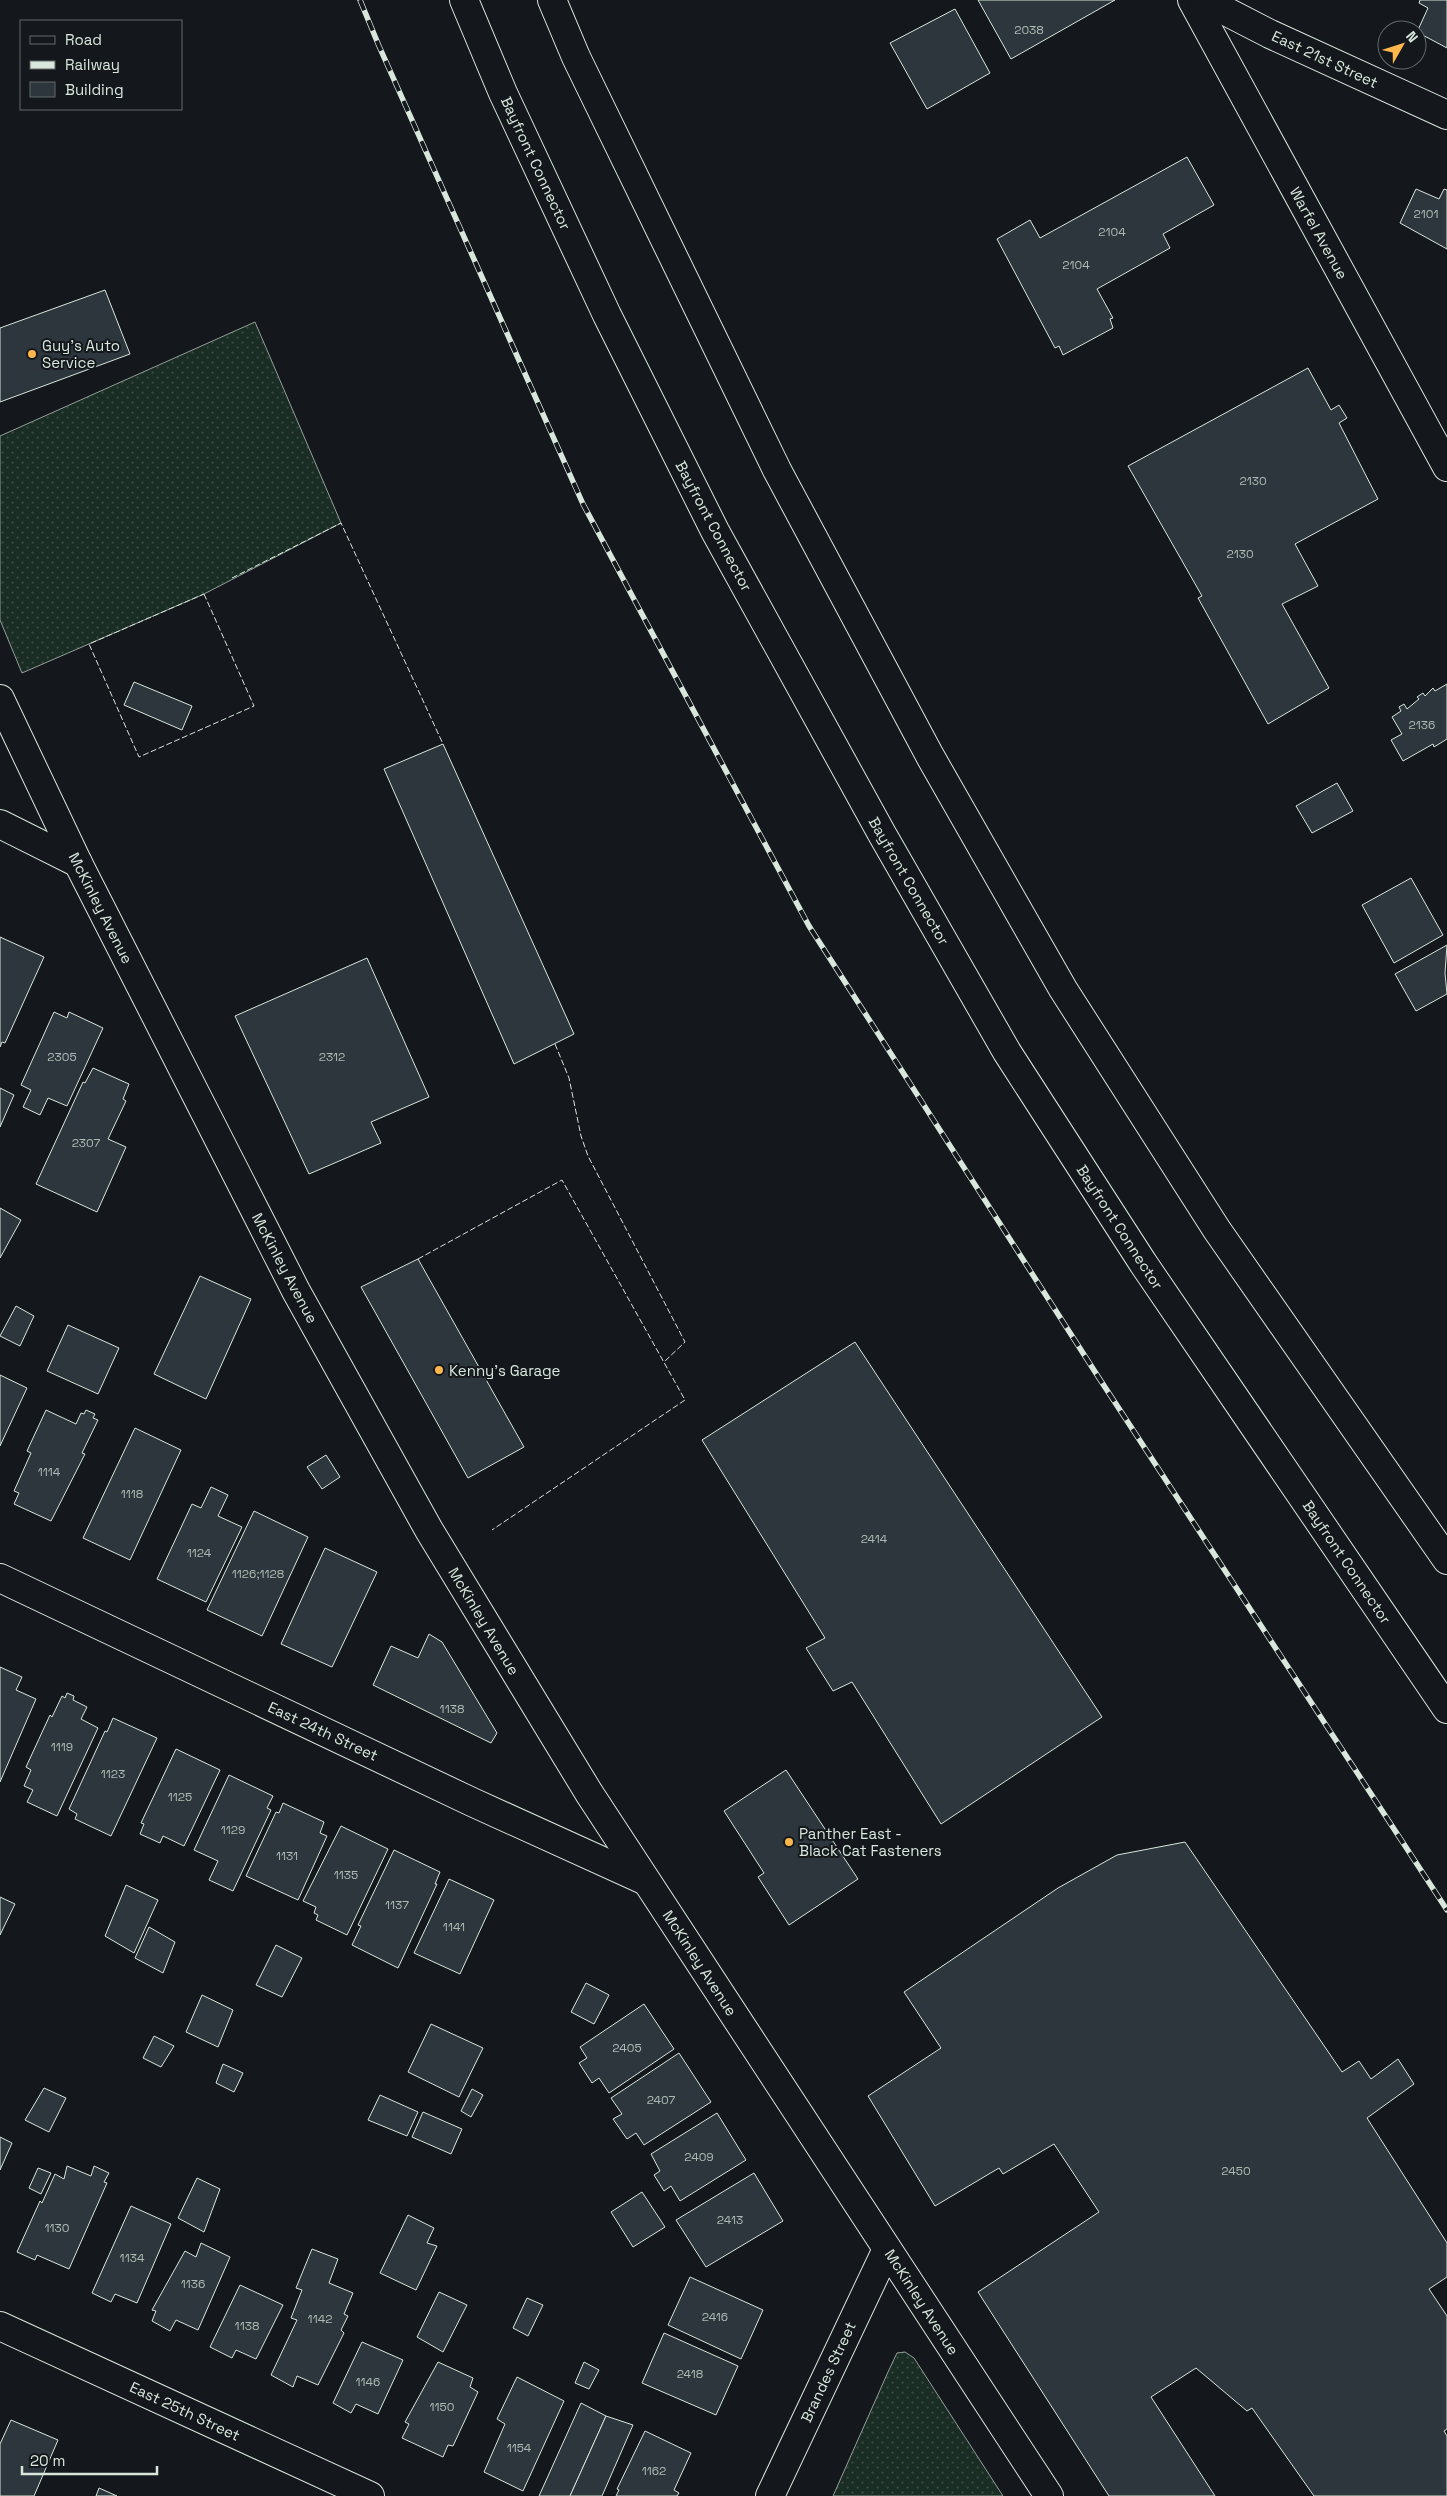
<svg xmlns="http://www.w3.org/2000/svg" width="1447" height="2496" font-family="'Space Grotesk',sans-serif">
<defs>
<pattern id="grass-dots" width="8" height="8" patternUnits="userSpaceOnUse" patternTransform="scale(1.25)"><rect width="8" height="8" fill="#1a2d24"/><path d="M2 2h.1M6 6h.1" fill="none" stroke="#3b4b43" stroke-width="1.8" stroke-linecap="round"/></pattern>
</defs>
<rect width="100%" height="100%" fill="#14181c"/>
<g fill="url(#grass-dots)" stroke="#939e99">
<polygon points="255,322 341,523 204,594 22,673 0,620 0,436"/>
<polygon points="905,2352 914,2358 1003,2496 833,2496 888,2372 897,2353"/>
</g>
<g fill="#2c363c" stroke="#d8e6dc">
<polygon points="978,0 1115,0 1011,59"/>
<polygon points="1420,0 1447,0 1447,48 1417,32 1428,8 1419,3"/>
<polygon points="955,9 990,73 927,109 890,43"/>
<polygon points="1187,157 1214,205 1163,234 1170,248 1097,289 1113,318 1110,319 1113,328 1063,355 1059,346 1055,348 997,239 1030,220 1040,238"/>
<polygon points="1416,189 1439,199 1444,189 1447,190 1447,249 1400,223"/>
<polygon points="105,290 130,354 0,402 0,328"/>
<polygon points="1308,368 1331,410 1339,405 1347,418 1339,423 1378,499 1295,544 1318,586 1282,604 1329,688 1268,724 1198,598 1202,596 1128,466"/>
<polygon points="134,682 192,706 182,730 124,705"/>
<polygon points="1447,684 1447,739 1434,747 1433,744 1403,761 1391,740 1402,734 1392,717 1401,711 1399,707 1404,704 1407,709 1419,699 1417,697 1423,693 1425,696 1433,688 1435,691"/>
<polygon points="443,744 574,1034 514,1064 384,769"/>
<polygon points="1337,783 1353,811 1312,833 1296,806"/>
<polygon points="1411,878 1443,935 1394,963 1362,905"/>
<polygon points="0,937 44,957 5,1043 2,1042 0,1047"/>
<polygon points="1447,945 1445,973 1447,994 1416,1011 1395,974"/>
<polygon points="367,958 429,1097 371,1122 381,1143 309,1174 235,1016"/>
<polygon points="54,1012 67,1018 69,1012 103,1028 67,1106 48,1098 40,1115 23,1107 31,1090 21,1085"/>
<polygon points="93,1068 129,1084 123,1099 126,1101 108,1139 126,1147 97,1212 36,1184 83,1082 85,1083"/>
<polygon points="0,1088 14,1095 0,1127"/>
<polygon points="0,1208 21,1220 0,1258"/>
<polygon points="418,1259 524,1447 468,1478 361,1287"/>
<polygon points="200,1276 251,1299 206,1399 154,1374"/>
<polygon points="16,1306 34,1316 20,1346 0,1336"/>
<polygon points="68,1325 119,1348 98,1394 47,1371"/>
<polygon points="855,1342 1102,1717 941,1824 852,1682 833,1691 806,1648 825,1638 702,1440"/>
<polygon points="0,1375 27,1388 0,1446"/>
<polygon points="46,1410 76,1424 81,1413 84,1414 86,1410 95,1414 93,1418 98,1420 82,1453 85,1454 51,1521 14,1504 19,1493 14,1491 31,1453 27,1451"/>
<polygon points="135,1428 181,1450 130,1560 83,1538"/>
<polygon points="326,1455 340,1477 322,1489 307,1467"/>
<polygon points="211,1487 228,1495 218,1516 242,1527 206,1602 157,1579 192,1504 201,1508"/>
<polygon points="254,1511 308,1537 262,1636 207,1610"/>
<polygon points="325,1548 377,1572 332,1667 281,1644"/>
<polygon points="429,1634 442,1642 497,1733 491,1743 373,1685 391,1646 418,1658"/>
<polygon points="0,1667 22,1677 16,1690 36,1699 0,1782"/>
<polygon points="67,1693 74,1696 73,1700 87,1707 81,1719 98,1728 57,1816 27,1802 33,1790 24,1786 31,1770 26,1767 50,1715 52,1717 62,1696 65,1698"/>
<polygon points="113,1718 157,1738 111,1836 75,1819 77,1814 69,1809 105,1731 107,1732"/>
<polygon points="176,1749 220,1770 184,1846 163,1836 160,1843 140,1834 144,1824 141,1823"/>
<polygon points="786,1770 858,1879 789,1925 758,1877 764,1873 724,1811"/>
<polygon points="229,1775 273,1796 267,1808 271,1810 233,1891 209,1880 218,1861 194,1850"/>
<polygon points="283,1803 324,1822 320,1833 327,1836 298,1900 246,1876 276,1812 279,1813"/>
<polygon points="341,1826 388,1849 347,1935 316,1920 318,1915 314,1913 316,1907 303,1901"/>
<polygon points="1185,1842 1342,2072 1359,2061 1371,2079 1398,2059 1414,2084 1367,2118 1447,2243 1447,2277 1429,2289 1447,2316 1447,2429 1444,2431 1447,2436 1447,2496 1314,2496 1252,2408 1247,2411 1196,2368 1151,2397 1215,2496 1109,2496 978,2292 1099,2212 1054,2144 1003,2174 999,2168 935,2206 868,2096 941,2048 904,1992 1058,1888 1117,1855"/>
<polygon points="394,1850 440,1872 435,1884 437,1884 398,1968 352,1945 361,1926 358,1925"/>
<polygon points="449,1879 494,1900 460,1974 414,1953"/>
<polygon points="126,1885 158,1900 134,1953 105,1936"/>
<polygon points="0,1897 15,1904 0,1935"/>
<polygon points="149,1927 175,1942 163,1973 135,1958"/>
<polygon points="276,1945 302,1958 282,1997 256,1985"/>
<polygon points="586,1983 609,1995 594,2024 571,2012"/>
<polygon points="202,1995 233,2010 218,2047 186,2032"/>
<polygon points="644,2004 674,2049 609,2093 599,2078 592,2083 579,2063 587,2058 580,2047"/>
<polygon points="431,2024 483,2048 459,2097 408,2072"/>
<polygon points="154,2036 174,2046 161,2067 143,2058"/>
<polygon points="679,2053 711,2102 644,2145 636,2133 627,2139 613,2119 622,2114 611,2098"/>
<polygon points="223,2064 243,2073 234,2092 216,2083"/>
<polygon points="44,2088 66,2098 49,2132 25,2120"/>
<polygon points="472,2089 483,2095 471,2117 461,2111"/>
<polygon points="380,2095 418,2112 407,2136 368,2120"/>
<polygon points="423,2112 462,2129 451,2154 412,2137"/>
<polygon points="717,2113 746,2160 680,2201 671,2186 664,2191 654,2175 660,2171 651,2154"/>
<polygon points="0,2137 12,2143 0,2170"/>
<polygon points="67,2166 91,2176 94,2166 109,2173 104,2182 107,2183 69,2269 37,2255 35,2260 17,2252 40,2201 42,2203 55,2174 64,2179"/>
<polygon points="38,2168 51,2173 41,2194 29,2188"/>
<polygon points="754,2173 783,2221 706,2267 676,2220"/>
<polygon points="197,2178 220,2189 204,2232 178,2218"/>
<polygon points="642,2192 665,2227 633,2247 611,2212"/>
<polygon points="131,2206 171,2224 137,2303 115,2294 111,2302 92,2293"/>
<polygon points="408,2215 434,2228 427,2243 437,2246 416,2290 380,2273"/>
<polygon points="201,2243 230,2257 198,2330 176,2320 170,2331 152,2321 156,2311 152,2310 185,2251 196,2257"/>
<polygon points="312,2249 338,2259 329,2283 353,2293 344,2314 348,2316 341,2330 344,2333 318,2385 297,2376 293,2387 271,2375 297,2320 291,2318 302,2290 296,2288"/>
<polygon points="690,2277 763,2310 741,2359 668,2325"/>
<polygon points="240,2285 283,2305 256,2359 236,2350 232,2358 210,2347"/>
<polygon points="439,2292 467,2305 443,2352 417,2337"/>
<polygon points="527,2298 543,2305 528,2336 513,2328"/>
<polygon points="664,2333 738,2366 716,2415 642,2383"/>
<polygon points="362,2342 403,2360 378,2414 356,2404 351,2413 333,2403"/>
<polygon points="438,2362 473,2378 470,2387 478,2392 453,2446 448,2445 443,2457 402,2438 409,2424 405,2422"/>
<polygon points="584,2362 599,2370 589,2389 575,2383"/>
<polygon points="517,2377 564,2401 523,2491 484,2472 505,2424 497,2419"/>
<polygon points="581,2403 606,2416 570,2496 539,2496"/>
<polygon points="606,2416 633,2425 602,2496 570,2496"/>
<polygon points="11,2420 58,2440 34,2496 0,2496 0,2444"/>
<polygon points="645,2431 691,2453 674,2490 679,2493 677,2496 616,2496 619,2490 617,2489"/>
<polygon points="99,2488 117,2496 96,2496"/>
</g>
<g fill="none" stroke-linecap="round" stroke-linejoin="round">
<defs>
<g id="minor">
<polyline points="1192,0 1447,467"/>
<polyline points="1204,0 1270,34 1447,115"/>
<polyline points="0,699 78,863 296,1291 429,1530 589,1793 1049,2496"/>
<polyline points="0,824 78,863"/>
<polyline points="0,1578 472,1802 646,1881"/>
<polyline points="0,2326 370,2496"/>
<polyline points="770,2496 887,2249"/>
</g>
<g id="highway">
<polyline points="464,0 503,93 607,315 715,531 882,834 1007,1052 1143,1263 1447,1709"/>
<polyline points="552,0 576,57 777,470 930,756 1063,989 1217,1230 1447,1560"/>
</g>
</defs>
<use href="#minor" stroke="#d8e6dc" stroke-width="30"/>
<use href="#highway" stroke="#d8e6dc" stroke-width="30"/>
<use href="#minor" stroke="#14181c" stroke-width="28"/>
<use href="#highway" stroke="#14181c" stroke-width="28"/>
<defs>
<polyline id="rail" points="360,0 379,46 583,504 809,926 1099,1378 1447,1910"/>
</defs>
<use href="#rail" stroke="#d8e6dc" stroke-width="5.5"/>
<use href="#rail" stroke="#14181c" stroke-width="4" stroke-dasharray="11" stroke-linecap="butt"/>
<g stroke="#d8e6dc" stroke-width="1" stroke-dasharray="6 2.5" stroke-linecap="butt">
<polyline points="232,578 341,523 443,744"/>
<polygon points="204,594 254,706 139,757 89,644"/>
<polyline points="555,1044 569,1078 581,1136 588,1156 685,1342 664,1362"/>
<polyline points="418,1259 562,1180 685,1400 492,1530"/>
</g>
</g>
<g fill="#ffb74d" stroke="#14181c" stroke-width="2">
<circle cx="32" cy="354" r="5"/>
<circle cx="439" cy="1370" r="5"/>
<circle cx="789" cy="1842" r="5"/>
</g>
<g text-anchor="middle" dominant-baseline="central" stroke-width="4" stroke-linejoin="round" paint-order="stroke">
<g font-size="12" fill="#adbab4">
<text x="1029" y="30">2038</text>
<text x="1426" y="214">2101</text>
<text x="1112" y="232">2104</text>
<text x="1076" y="265">2104</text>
<text x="1253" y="481">2130</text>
<text x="1240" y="554">2130</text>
<text x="1422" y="725">2136</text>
<text x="62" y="1057">2305</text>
<text x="332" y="1057">2312</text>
<text x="86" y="1143">2307</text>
<text x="49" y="1472">1114</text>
<text x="132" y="1494">1118</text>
<text x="874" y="1539">2414</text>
<text x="199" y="1553">1124</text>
<text x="258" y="1574">1126;1128</text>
<text x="452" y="1709">1138</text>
<text x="62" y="1747">1119</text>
<text x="113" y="1774">1123</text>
<text x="180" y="1797">1125</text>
<text x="233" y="1830">1129</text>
<text x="287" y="1856">1131</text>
<text x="346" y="1875">1135</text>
<text x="397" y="1905">1137</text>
<text x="454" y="1927">1141</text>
<text x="627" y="2048">2405</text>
<text x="661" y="2100">2407</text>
<text x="699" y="2157">2409</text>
<text x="1236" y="2171">2450</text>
<text x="730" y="2220">2413</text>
<text x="57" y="2228">1130</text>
<text x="132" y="2258">1134</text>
<text x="193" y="2284">1136</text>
<text x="715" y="2317">2416</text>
<text x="320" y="2319">1142</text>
<text x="247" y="2326">1138</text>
<text x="690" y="2374">2418</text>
<text x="368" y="2382">1146</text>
<text x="442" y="2407">1150</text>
<text x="519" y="2448">1154</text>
<text x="654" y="2471">1162</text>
</g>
<g font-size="15" fill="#d8e6dc" stroke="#14181c">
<text transform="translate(1325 59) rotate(25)">East 21st Street</text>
<text transform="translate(536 163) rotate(65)">Bayfront Connector</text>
<text transform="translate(1319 233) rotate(61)">Warfel Avenue</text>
<text transform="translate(714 526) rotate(62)">Bayfront Connector</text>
<text transform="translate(909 881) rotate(60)">Bayfront Connector</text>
<text transform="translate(101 908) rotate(63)">McKinley Avenue</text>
<text transform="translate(1120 1227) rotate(57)">Bayfront Connector</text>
<text transform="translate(285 1268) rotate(62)">McKinley Avenue</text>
<text transform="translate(1347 1562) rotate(56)">Bayfront Connector</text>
<text transform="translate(484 1621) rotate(59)">McKinley Avenue</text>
<text transform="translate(323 1731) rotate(25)">East 24th Street</text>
<text transform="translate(700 1963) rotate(57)">McKinley Avenue</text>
<text transform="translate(922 2302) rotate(57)">McKinley Avenue</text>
<text transform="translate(828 2372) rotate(-65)">Brandes Street</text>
<text transform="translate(185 2411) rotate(25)">East 25th Street</text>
</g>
<g font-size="15" fill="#d8e6dc" stroke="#14181c" text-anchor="start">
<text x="42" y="345">Guy's Auto<tspan x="42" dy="17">Service</tspan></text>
<text x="449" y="1370">Kenny's Garage</text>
<text x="799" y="1833">Panther East -<tspan x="799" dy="17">Black Cat Fasteners</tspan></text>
</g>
</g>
<rect x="20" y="20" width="162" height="90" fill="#14181c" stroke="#626a69"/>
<rect x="30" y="36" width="25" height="8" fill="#14181c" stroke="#626a69"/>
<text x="65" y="45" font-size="15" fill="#d8e6dc">Road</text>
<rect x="30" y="61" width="25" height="8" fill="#d8e6dc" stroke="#626a69"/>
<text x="65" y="70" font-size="15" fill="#d8e6dc">Railway</text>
<rect x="30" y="82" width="25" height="15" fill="#2c363c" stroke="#626a69"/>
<text x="65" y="95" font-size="15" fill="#d8e6dc">Building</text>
<g transform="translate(1402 45) rotate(51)"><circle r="24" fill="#14181c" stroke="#626a69"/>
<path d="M0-4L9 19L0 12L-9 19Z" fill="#ffb74d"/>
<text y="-8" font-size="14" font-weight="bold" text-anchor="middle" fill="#d8e6dc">N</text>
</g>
<path d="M22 2466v8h135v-8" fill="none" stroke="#d8e6dc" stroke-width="2.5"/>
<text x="30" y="2466" font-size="15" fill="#d8e6dc" stroke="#14181c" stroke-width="4" paint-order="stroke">20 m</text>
</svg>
